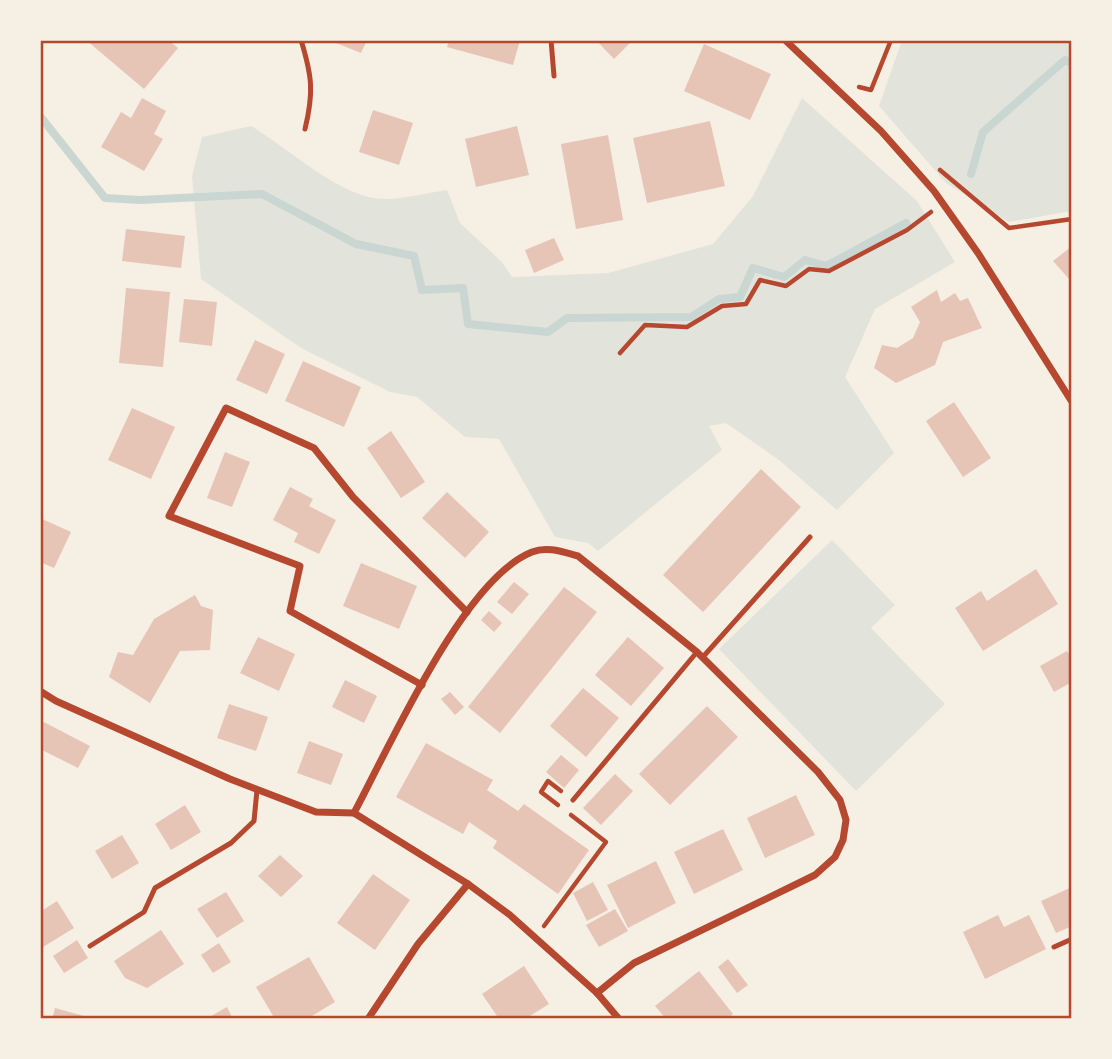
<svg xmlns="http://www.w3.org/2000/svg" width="1112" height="1059" font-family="Roboto,sans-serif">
<rect width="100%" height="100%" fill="#f6efe4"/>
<g fill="#e2e4dc">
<polygon points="902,40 1072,40 1072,211 1009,222 946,183 879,106"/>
<path d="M802 98 917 201 955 262 875 309 845 377 894 453 837 510 779 460 726 423 709 426 722 450 598 551 588 543 555 537 499 439 465 437 417 397 390 392 301 348 201 279 192 176 202 137 251 126C290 149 343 201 388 199 407 198 428 193 447 190L460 223 502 262 512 277 608 273 713 244 753 196Z"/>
<polygon points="832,540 895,605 871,628 945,704 856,791 719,649"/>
</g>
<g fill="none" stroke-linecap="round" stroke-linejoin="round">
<g stroke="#c9d6d2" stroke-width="8">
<polyline points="40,116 105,198 140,200 262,194 356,244 414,256 422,290 463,288 468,324 548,332 567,318 691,317 719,299 740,297 753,268 784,277 805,260 826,266 906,223"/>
<polyline points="971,174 983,132 1065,60 1072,63"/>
</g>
</g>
<g fill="#e6c5b7">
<polygon points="86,40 168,40 178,48 144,89"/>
<polygon points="329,40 367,40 361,53"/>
<polygon points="449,40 520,40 513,65 447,47"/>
<polygon points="596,40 633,40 614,59"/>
<polygon points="704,44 771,74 750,120 684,91"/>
<polygon points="142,98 166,111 154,134 163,139 144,171 101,147 121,112 131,118"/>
<polygon points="373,110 413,123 399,165 359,152"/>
<polygon points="710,121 725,186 647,203 633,138"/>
<polygon points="517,126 529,175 476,187 465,139"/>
<polygon points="608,135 623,220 576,229 561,144"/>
<polygon points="126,229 185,236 181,268 122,261"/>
<polygon points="554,238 564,260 534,273 525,250"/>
<polygon points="1072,246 1072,279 1070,280 1053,261"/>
<polygon points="126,288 170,292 163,367 119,363"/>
<polygon points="937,290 941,302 955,293 960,301 968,298 982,328 943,342 935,365 896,383 874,368 882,345 897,348 913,338 920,322 911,307"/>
<polygon points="184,299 217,302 212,346 179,342"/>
<polygon points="255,340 285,354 267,394 236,380"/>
<polygon points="303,361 361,387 344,427 285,401"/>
<polygon points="954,402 991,458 963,477 926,421"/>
<polygon points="132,408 175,427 151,479 108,460"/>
<polygon points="391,431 425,482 401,498 367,448"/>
<polygon points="225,452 250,462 232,507 207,498"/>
<polygon points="761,469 801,507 703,612 663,575"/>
<polygon points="290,487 313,499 309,506 336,520 319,554 294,542 298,533 273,520"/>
<polygon points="447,492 489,532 465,558 422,518"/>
<polygon points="40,518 71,532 54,568 40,562"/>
<polygon points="361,563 417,586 399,629 343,606"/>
<polygon points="1036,569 1058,604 983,651 955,608 981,591 987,601"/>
<polygon points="514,582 529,594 512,614 497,602"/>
<polygon points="564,587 597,612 500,733 468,707"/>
<polygon points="195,595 201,606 213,610 210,650 180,651 150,703 109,677 118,652 133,655 154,619"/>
<polygon points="489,611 502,623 494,632 481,620"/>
<polygon points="258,637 295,654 279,691 240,673"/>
<polygon points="628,637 664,668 631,706 595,675"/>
<polygon points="1067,651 1072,659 1072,682 1054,692 1040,666"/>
<polygon points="345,680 377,696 364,723 332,707"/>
<polygon points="583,688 619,718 586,757 550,726"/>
<polygon points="450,692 464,707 455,715 441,699"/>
<polygon points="229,704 268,717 256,751 217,738"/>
<polygon points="707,706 738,737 670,805 639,774"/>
<polygon points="40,720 90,746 78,768 40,749"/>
<polygon points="309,741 343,754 331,785 297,773"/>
<polygon points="426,743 493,780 487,790 518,811 524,804 589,850 558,894 493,848 497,841 469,822 463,834 396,797"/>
<polygon points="561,755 579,770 564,788 546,772"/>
<polygon points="615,774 633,791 601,825 583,808"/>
<polygon points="796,795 815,835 765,858 747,818"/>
<polygon points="185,805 201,832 171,850 155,824"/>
<polygon points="723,829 743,870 694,894 674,852"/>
<polygon points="122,835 139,863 112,879 95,851"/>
<polygon points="280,855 303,876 281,897 258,876"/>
<polygon points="656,861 676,903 628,928 607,885"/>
<polygon points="373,874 410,900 375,950 337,923"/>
<polygon points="593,882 608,910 587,921 573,893"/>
<polygon points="1072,887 1072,926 1056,933 1041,901"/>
<polygon points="226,892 244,921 217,938 197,909"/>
<polygon points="57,901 74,928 43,947 40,942 40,912"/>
<polygon points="615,909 628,931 599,947 586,925"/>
<polygon points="998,915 1004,927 1029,915 1046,949 985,979 963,932"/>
<polygon points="161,930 184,964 147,988 125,978 114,961"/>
<polygon points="77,940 88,958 64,973 53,956"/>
<polygon points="219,943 231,962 213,973 201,955"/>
<polygon points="309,957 335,1002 307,1019 275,1019 256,987"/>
<polygon points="728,959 748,985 737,993 718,967"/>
<polygon points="524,966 549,1004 525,1019 499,1019 482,994"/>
<polygon points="699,971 733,1014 727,1019 666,1019 655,1006"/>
<polygon points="227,1007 233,1019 206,1019"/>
<polygon points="55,1008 91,1018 91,1019 52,1019"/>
</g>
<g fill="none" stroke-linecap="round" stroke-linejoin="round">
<g stroke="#b5482f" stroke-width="4.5">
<polyline points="859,87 871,90 891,40"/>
<polyline points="940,170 1009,228 1072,219"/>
<polyline points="620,353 645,325 687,327 722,306 746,304 760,280 786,286 809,269 829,271 907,230 931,212"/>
<polyline points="558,805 541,792 548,781 561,791"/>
<polyline points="544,926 606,842 571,815"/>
</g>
<g stroke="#b5482f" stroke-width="5">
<path d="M301 40C312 76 314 92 305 129"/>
<polyline points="551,40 554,76"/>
<polyline points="702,658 810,537"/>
<polyline points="573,800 697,652"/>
<polyline points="90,946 144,912 155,888 231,843 254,821 257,790"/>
<polyline points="1054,947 1072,939"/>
</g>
<g stroke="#b5482f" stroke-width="7">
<polyline points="785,40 881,131 934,191 978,253 1072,402"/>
<polyline points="422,685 290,611 300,566 169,516 226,408 314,448 353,497 467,612"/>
<polyline points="40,691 56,701 230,779 316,812 354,813 468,884 510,915 597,993 619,1019"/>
<path d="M354 813C389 748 463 579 532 552 547 546 563 552 578 556L697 652 818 772 840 800 846 820 843 840 835 857 815 875 634 963 597 993"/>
<polyline points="368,1019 418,944 468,884"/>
</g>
</g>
<rect width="1112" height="1059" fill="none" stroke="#f6efe4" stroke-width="84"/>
<rect x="42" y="42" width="1028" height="975" fill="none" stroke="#b5482f" stroke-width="2.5"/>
</svg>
